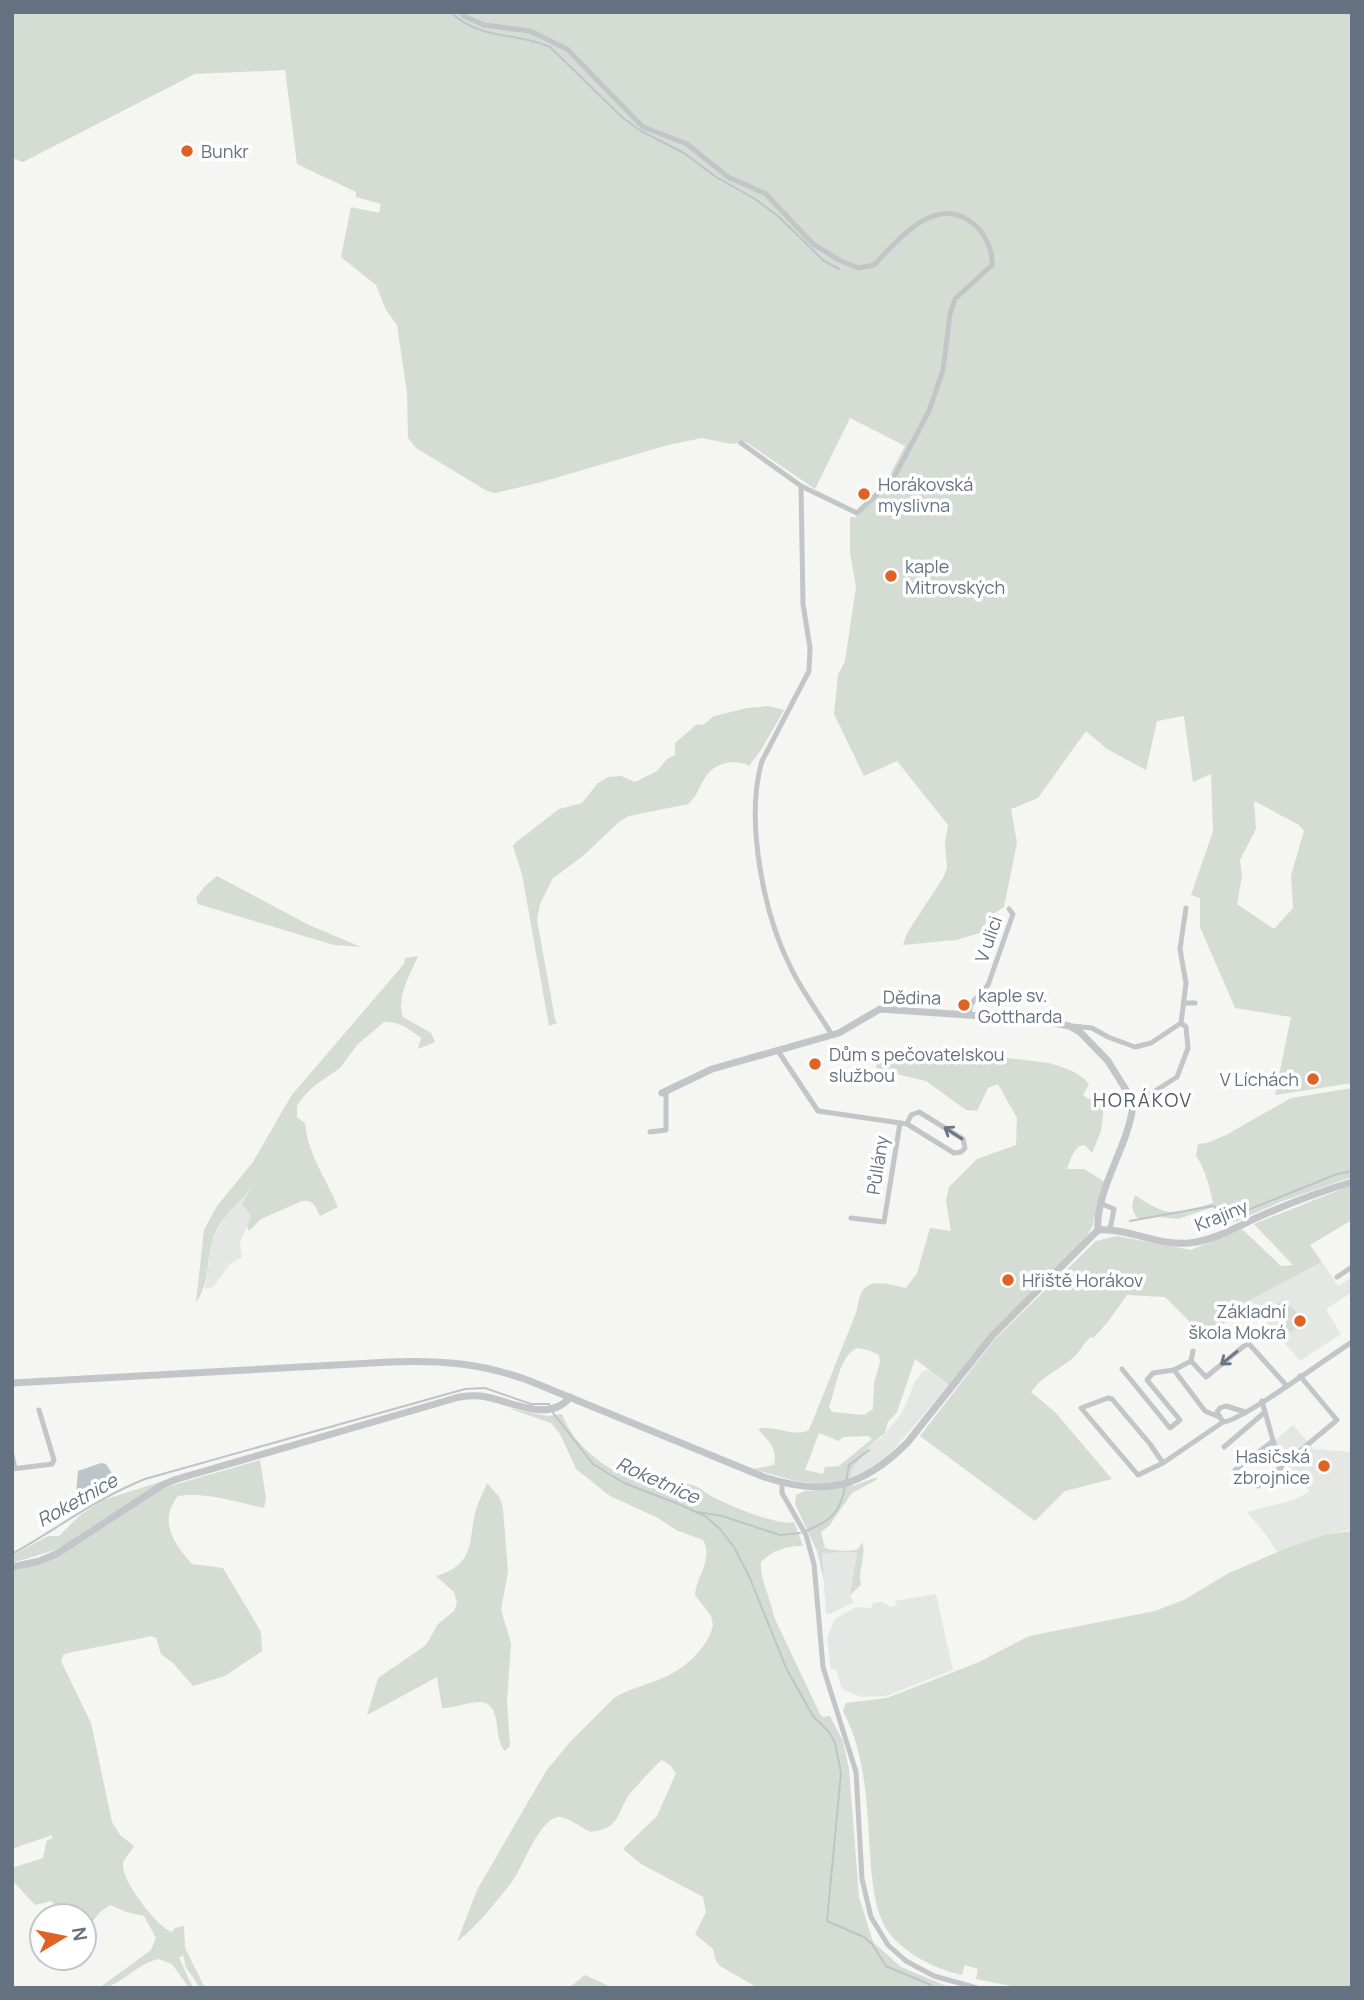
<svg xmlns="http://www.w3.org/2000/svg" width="1364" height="2000" font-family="Manrope,sans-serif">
<rect width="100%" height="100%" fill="#f5f5f1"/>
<g fill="#e5e7e5">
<polygon points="252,1188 251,1216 240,1243 242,1257 230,1264 213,1287 205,1289 212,1242 217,1231 232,1205"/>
<polygon points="1322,1262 1338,1286 1352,1277 1352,1292 1326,1309 1341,1334 1300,1361 1248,1301"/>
<polygon points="928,1370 949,1385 888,1456 873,1468 849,1479 853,1468 869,1446 882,1437 902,1413 915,1382 923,1371"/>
<polygon points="1293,1425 1314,1449 1352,1452 1352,1529 1327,1534 1277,1552 1267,1536 1247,1512 1294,1500 1310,1491 1278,1455 1274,1441"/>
<polygon points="857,1552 850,1596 854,1602 830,1614 826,1614 822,1553"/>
<polygon points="936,1594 953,1670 886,1696 861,1697 842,1689 836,1670 831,1669 827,1638 835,1619 856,1607 871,1608 873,1603 882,1602 891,1607 895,1606 896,1601"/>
</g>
<g fill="#d5dcd3" fill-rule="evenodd">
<path d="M12 12H1352V1083L1275 1095 1291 1017 1235 1008 1200 927V898L1191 895 1213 831 1211 774 1193 782 1184 716 1157 721 1146 770 1107 749 1086 731 1038 798 1011 809 1017 843 1004 907 987 918 983 932 956 940 903 945 907 933 943 878 947 868 945 843 948 825 897 761 864 776 834 714 838 675 845 661 856 587 850 553V517H856L861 507 888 479 905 446 850 418 815 489 746 442 731 444 702 438 668 445 538 483 495 493 487 491 416 448 408 438 407 393 397 325 386 310 376 285 341 257 351 207 379 213 381 204 356 197V192L297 164 285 70 195 74 23 162 12 158ZM1254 801 1299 825 1304 831 1291 875 1293 908 1274 929 1237 904 1242 876 1240 860 1256 829Z"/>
<path d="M768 706 784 710 761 750 749 766C736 759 716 762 707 775 699 785 698 796 688 804L629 816 620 821 583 856 553 878 540 904 537 920 555 1019 557 1023 549 1026 522 874 513 846 515 843 559 809 582 803 598 783 608 777 621 776 635 782 657 771 667 759 675 755V743L697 724 703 725 714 716 747 708Z"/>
<polygon points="217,876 309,925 361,947 334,945 198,904 196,898 205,886"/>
<path d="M418 956C410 975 396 997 403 1017L431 1033 435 1042 418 1049 421 1038C410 1029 398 1021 384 1022L357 1045 340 1068 314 1086 302 1098 297 1106V1117L305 1123C308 1155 326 1178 338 1207L320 1216C316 1207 313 1199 302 1201L261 1219 249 1231 247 1226 251 1216 242 1204 251 1188C236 1206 219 1218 212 1242 206 1265 210 1282 196 1302L204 1230 217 1206 253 1162 291 1096 404 964 405 958Z"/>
<path d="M913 1047 1049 1063C1065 1068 1078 1071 1089 1084L1083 1095 1088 1099 1098 1098 1104 1106 1101 1131 1092 1153 1085 1145C1074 1145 1071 1159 1067 1169H1084L1105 1182 1093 1222 1094 1223 1084 1242 1000 1323 949 1385 915 1359 897 1412 888 1422 885 1433 869 1446 853 1468 849 1479 853 1486 874 1478 878 1479 852 1493 829 1526 821 1532 825 1548C833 1551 851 1552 858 1549L862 1542C867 1555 857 1571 861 1585L850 1595 857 1552 822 1553 824 1581 817 1551 795 1504 796 1495 805 1491 821 1490V1484L795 1481 753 1469 774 1465C778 1448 768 1441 758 1429 775 1424 793 1438 809 1430L856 1313C858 1307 858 1301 860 1296 867 1276 890 1285 906 1288L917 1273 930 1228 951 1231 946 1201 949 1187 977 1159 1016 1145 1017 1118 998 1084 988 1088 977 1111 966 1110 926 1081 876 1069 877 1056 897 1048ZM857 1348 868 1350 879 1355 880 1362 874 1383 873 1409 864 1415 832 1412 829 1407C836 1389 839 1356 857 1348ZM819 1433 839 1441 843 1437 868 1436 872 1439 839 1466 825 1467 823 1474 805 1470Z"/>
<path d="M1352 1088V1177L1280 1202 1235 1222H1221L1217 1210 1213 1207 1178 1219 1157 1217 1139 1220C1131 1210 1131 1206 1135 1195 1171 1219 1173 1214 1213 1203 1209 1185 1206 1171 1196 1156L1198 1144 1207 1143 1226 1135 1291 1098Z"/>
<path d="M1352 1185V1220L1310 1245 1322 1262 1248 1301 1207 1339 1165 1297 1127 1295 1107 1323 1093 1338 1091 1337C1085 1341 1084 1345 1080 1350 1068 1367 1045 1372 1031 1392L1055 1412 1112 1479 1065 1491 1035 1521 920 1436 995 1339 1096 1241 1117 1236 1191 1250 1242 1229 1281 1266 1293 1265 1254 1224Z"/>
<polygon points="1284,1299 1304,1321 1290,1333 1271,1310"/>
<path d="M508 1408 548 1416 562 1414C574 1448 616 1480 652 1483 666 1485 681 1481 695 1486 701 1488 707 1494 713 1497 728 1505 780 1527 794 1522L803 1546C788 1545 771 1551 761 1562 759 1577 771 1599 774 1617L820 1714 823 1717 830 1716 843 1741 849 1769 859 1897 873 1942 901 1967 951 1988H758L720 1966 716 1961 713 1949 695 1934 706 1912 703 1897 641 1864 623 1849 657 1816 676 1773 670 1765 662 1760C658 1762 631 1792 628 1796 616 1816 619 1828 591 1832 582 1829 566 1815 557 1817 537 1823 523 1867 512 1882 495 1903 478 1925 457 1942L477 1890 546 1771 570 1742 614 1698C630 1688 648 1685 665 1677 686 1668 708 1647 713 1625L711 1616 695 1595C696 1576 714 1560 703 1540L676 1530 658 1518 610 1496 576 1469 560 1434 551 1423Z"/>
<path d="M260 1460 266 1498 264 1508C236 1502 207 1492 178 1496 158 1521 174 1544 192 1564L223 1568 261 1632 262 1651 225 1676 193 1686 173 1663 161 1654 156 1638 152 1636 68 1653 63 1655 61 1661 91 1723 112 1822 120 1835 134 1846C131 1852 123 1859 123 1865 122 1881 157 1927 172 1932L175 1928 184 1926 185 1948 205 1988H200L186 1967 183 1955 179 1958 193 1988H189L172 1964 158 1959C136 1964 119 1988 99 1988L151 1950 156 1938 144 1916 126 1912 110 1905 100 1912 84 1933V1916H65L51 1901 35 1905 12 1880V1868L43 1858 47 1840 52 1839V1835L12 1849V1570L43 1564 163 1488Z"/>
<polygon points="160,1482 58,1549 12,1563 13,1555 48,1536 59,1536 79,1516 103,1500"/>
<path d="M487 1483 500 1498 503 1509 508 1572 501 1610 511 1643 507 1701 510 1746 505 1751C493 1740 503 1706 482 1702 470 1701 454 1708 442 1708L437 1677 367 1715 378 1678 426 1645 438 1624 454 1611 457 1603 454 1592 436 1576C476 1564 468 1542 476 1509 479 1500 484 1492 487 1483Z"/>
<path d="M1352 1531V1988H1021L976 1979 978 1969 965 1965 962 1975C934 1969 896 1950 883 1923 873 1902 872 1876 870 1854 867 1806 866 1754 843 1711L846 1703 887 1698 979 1662 1029 1636 1155 1611 1184 1600 1227 1574 1287 1548 1327 1534Z"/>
<polygon points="585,1975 613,1988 569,1988"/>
</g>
<polygon fill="#bbc5ca" points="101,1463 106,1464 115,1478 113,1482 84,1497 76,1494 78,1471"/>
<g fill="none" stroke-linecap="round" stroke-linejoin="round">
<g stroke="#bbc5ca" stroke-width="2">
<path d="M450 12C484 42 514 31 550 47L623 118 641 131 684 153 716 177 755 199 778 216 824 261 839 269"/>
<polyline points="1130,1221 1212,1206 1224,1209 1233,1216 1337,1174 1352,1171"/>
<polyline points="553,1413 593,1464 624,1483 676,1503 705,1516 720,1529 734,1547 749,1576 787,1670 813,1716 829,1732 835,1743 841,1773 827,1921 864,1937 872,1944 886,1966 931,1985 933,1988"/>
<polyline points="846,1481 849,1465 869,1450"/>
<polyline points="698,1512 722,1516 780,1535 800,1533"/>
<path d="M806 1531C830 1521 841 1513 845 1486"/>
<path d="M12 1554C57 1529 97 1498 145 1479L465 1389 485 1388 531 1404H549L551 1408"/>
</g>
<g stroke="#c3c5c9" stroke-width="5">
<path d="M461 12 464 16 484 25 530 31 567 49 643 127 687 144 728 177 766 194 813 244 839 260 858 268 874 265C901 237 938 191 976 226 986 235 993 252 992 265L955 299 950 314 943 370 929 411 893 479 857 513 801 486 741 443"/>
<path d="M801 486 803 604 810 648 809 671 762 761C745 819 763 912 790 966 801 990 818 1012 832 1035"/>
<polyline points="1184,1003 1195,1003"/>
<polyline points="969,1014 971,1004 988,985 1013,914 1009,909"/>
<polyline points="1072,1026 1092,1028 1108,1037 1135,1047 1151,1043 1181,1023 1186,983 1180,949 1186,908"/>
<polyline points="778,1051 818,1111 907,1124 954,1153 961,1152 965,1148 963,1139 919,1112 911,1115 907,1124"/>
<polyline points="1133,1105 1177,1077 1188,1048 1186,1027 1181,1023"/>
<polyline points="650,1132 666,1130 666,1091"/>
<polyline points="1102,1204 1114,1209 1110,1229"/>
<polyline points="851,1218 884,1222 900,1123"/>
<polyline points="1337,1277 1352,1267"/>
<polyline points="1191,1361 1193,1351"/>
<polyline points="1122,1369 1170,1428 1180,1420 1147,1380 1153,1373 1174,1370"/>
<polyline points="1262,1401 1281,1469"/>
<path d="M1245 1412 1226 1406 1220 1408 1217 1412 1223 1422C1239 1423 1331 1355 1352 1342"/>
<polyline points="1219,1417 1205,1411 1174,1370 1191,1361 1206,1377 1244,1346 1249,1344 1286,1385"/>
<polyline points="1224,1447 1265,1412"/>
<polyline points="12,1455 15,1468"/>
<polyline points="1163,1463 1150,1444 1112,1399 1108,1398 1081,1408 1138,1475 1163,1463 1223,1422"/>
<polyline points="12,1469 52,1464 54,1460 39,1410"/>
<polyline points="1235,1470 1273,1441"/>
<polyline points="782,1482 782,1493 806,1535 814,1564 823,1667 856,1772 862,1879 871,1917 888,1945 906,1961 934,1976 977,1988"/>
<polyline points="1258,1486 1337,1420 1300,1376"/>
</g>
<g stroke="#c3c5c9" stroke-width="7">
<path d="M662 1093 712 1069 839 1033 880 1009 1040 1020 1069 1026 1080 1032 1108 1061 1128 1093 1133 1105C1129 1145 1095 1191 1098 1230"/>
<path d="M1098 1230C1129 1228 1158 1246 1189 1243 1215 1241 1241 1224 1265 1214 1293 1202 1322 1191 1352 1182"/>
<path d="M12 1383 390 1362C441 1360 481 1363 530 1381L764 1477C825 1497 862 1488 907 1443L993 1335 1098 1230"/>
<path d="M12 1567 40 1561 58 1553 162 1485 177 1479 459 1397C466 1396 473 1395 481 1396 508 1399 548 1425 570 1397"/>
</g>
</g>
<defs><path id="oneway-shaft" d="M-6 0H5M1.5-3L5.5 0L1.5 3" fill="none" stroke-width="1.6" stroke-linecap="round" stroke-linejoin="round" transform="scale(1.75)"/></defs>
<g stroke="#6a7686">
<use href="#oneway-shaft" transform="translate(953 1133) rotate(-147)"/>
<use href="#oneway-shaft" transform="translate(1229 1358) rotate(141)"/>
</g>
<g fill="#e06326" stroke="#fff" stroke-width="2.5">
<circle cx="187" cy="151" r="7"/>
<circle cx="864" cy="494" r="7"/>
<circle cx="891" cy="576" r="7"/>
<circle cx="964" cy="1005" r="7"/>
<circle cx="815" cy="1064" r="7"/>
<circle cx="1313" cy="1079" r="7"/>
<circle cx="1008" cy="1280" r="7"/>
<circle cx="1300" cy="1321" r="7"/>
<circle cx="1324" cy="1466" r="7"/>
</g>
<g text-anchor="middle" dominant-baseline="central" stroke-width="7" stroke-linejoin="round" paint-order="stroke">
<g font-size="18" fill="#657282" stroke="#fff" text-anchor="start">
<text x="201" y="151">Bunkr</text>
<text x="878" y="484">Horákovská<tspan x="878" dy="21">myslivna</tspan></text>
<text x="905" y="566">kaple<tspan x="905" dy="21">Mitrovských</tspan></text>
<text x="978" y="995">kaple sv.<tspan x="978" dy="21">Gottharda</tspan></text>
<text x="829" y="1054">Dům s pečovatelskou<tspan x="829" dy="21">službou</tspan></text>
<text x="1299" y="1079" text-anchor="end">V Líchách</text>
<text x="1022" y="1280">Hřiště Horákov</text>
<text x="1286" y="1311" text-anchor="end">Základní<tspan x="1286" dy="21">škola Mokrá</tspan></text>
<text x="1310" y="1456" text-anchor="end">Hasičská<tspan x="1310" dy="21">zbrojnice</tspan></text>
</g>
<g font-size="18" fill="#657282" stroke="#fff">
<text transform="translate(988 939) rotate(-71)">V ulici</text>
<text transform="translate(912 997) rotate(1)">Dědina</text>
<text transform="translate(877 1165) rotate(-81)">Půllány</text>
<text transform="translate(1221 1215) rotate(-22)">Krajiny</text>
</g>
<g font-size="19" letter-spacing="2" fill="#525c67" stroke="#fff">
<text x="1143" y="1100">HORÁKOV</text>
</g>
<g font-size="19" font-style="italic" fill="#60747f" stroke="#fff">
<text transform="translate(658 1480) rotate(24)">Roketnice</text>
<text transform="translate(77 1500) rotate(-29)">Roketnice</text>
</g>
</g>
<rect width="1364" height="2000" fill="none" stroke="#657282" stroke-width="28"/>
<g transform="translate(63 1937) rotate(80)"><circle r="33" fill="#ffffff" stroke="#c1c7cd" stroke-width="2"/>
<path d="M0-5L12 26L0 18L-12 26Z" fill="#e06326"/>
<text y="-10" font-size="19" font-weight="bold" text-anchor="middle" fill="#657282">N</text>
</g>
</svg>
